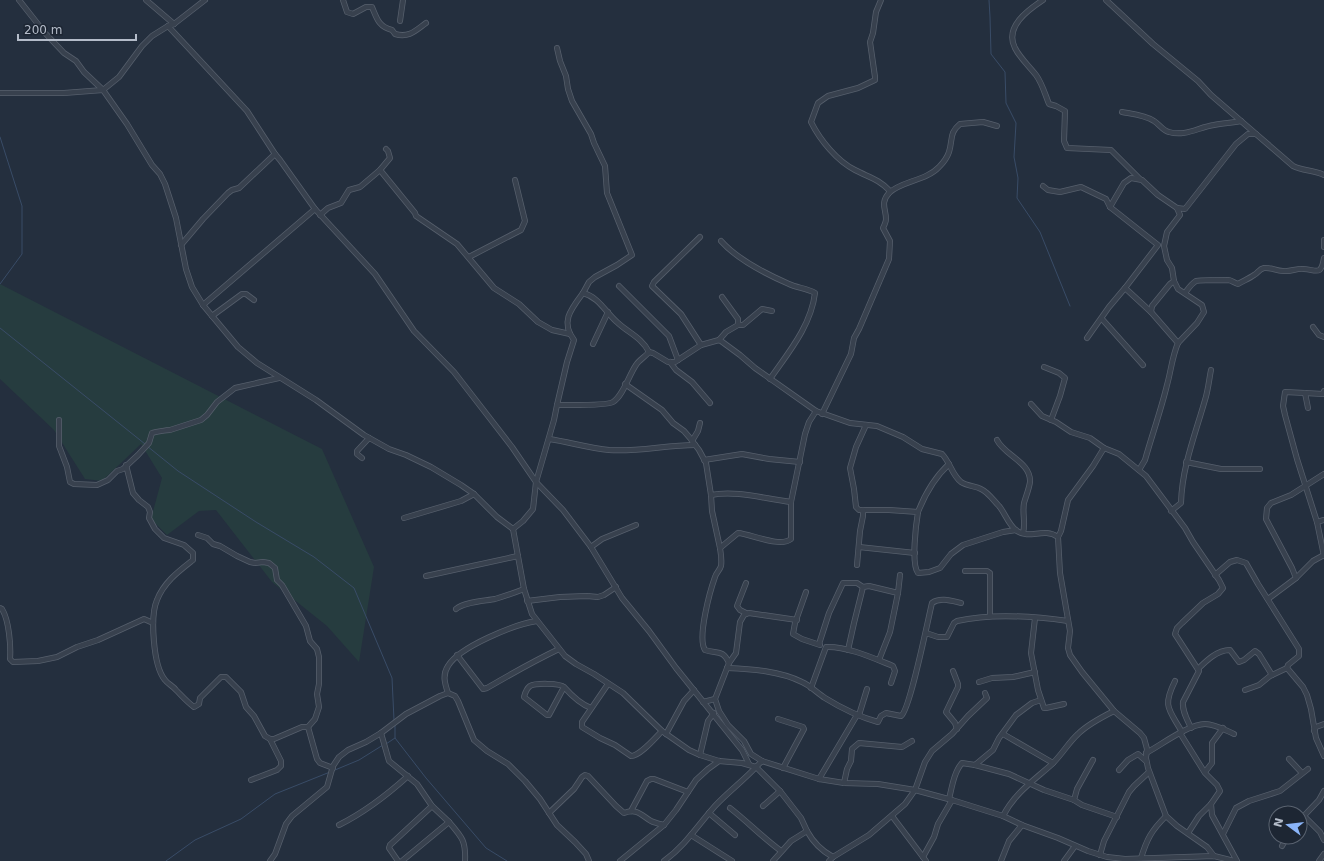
<svg xmlns="http://www.w3.org/2000/svg" width="1324" height="861" font-family="'DejaVu Sans',sans-serif">
<rect width="100%" height="100%" fill="#242f3e"/>
<polygon fill="#263c3f" points="0,284 322,449 374,567 359,662 327,626 272,582 216,510 199,511 167,535 151,519 162,478 141,444 102,481 85,479 54,430 0,379"/>
<g fill="none" stroke-linecap="round" stroke-linejoin="round">
<g stroke="#394c67" stroke-width="1">
<polyline points="989,0 990,17 991,54 1005,72 1006,103 1016,123 1014,157 1018,178 1017,198 1040,232 1070,306"/>
<polyline points="0,137 22,206 22,254 0,284"/>
<polyline points="0,328 145,444"/>
<polyline points="147,446 178,471 256,522 314,557 354,588 392,678 394,720"/>
<polyline points="395,725 395,738 426,778 486,848 507,861"/>
<polyline points="386,744 395,738"/>
<polyline points="335,770 359,760 383,745"/>
<polyline points="166,861 195,840 241,819 275,794 330,772"/>
</g>
<defs>
<g id="minor">
<polyline points="19,0 45,33 64,53 76,61 84,72 103,90 127,124 152,165 160,174 165,184 176,218 186,269 192,287 203,305 238,347 257,363 316,400 364,435 389,449 406,455 431,467 461,485 474,494 497,517 513,529 524,589 532,614 565,656 576,664 594,674 623,693 662,731 689,750 700,755 719,761 742,763 756,767 762,761 819,779 844,783 878,784 915,790 952,800 1003,816 1022,825 1058,838 1088,851 1107,857 1125,859 1214,856 1234,861"/>
<polyline points="146,0 174,24"/>
<path d="M343 0 347 12 353 14 366 7H372C377 19 379 27 392 30L395 34C409 38 415 31 426 23"/>
<path d="M881 0 876 12 873 33 870 42 875 77V80L858 88 828 96 818 103 811 122C820 140 837 161 855 170 868 177 879 179 890 191L889 193"/>
<path d="M1043 0C1028 10 1004 27 1015 48 1020 58 1029 66 1036 75 1042 83 1045 94 1049 104L1056 106 1065 111 1064 141 1067 148 1111 150 1140 179"/>
<polyline points="1106,0 1153,44 1198,81 1211,95 1256,134"/>
<polyline points="400,21 403,0"/>
<polyline points="168,26 247,111 275,154 280,160 315,209 375,274 414,331 454,372 512,447 536,482 563,510 591,547 622,598 649,631 676,668 742,750 749,764"/>
<polyline points="557,48 560,61 566,76 568,89 572,101 591,134 594,143 605,166 607,193 632,255 617,265 595,277 589,282 583,293"/>
<polyline points="0,93 64,93 103,90 119,77 142,46 152,36 168,26 174,24 205,0"/>
<path d="M1122 112C1133 114 1145 115 1154 121 1159 124 1163 131 1169 132 1185 137 1199 127 1214 125 1223 123 1232 123 1241 121"/>
<polyline points="380,170 415,213 416,216 457,244 494,288 519,304 538,322 552,330 570,334"/>
<polyline points="1043,186 1048,190 1060,192 1081,187 1106,199 1110,207"/>
<polyline points="320,215 328,208 341,203 349,190 360,187 380,170 390,158 388,151 386,149"/>
<polyline points="700,237 654,282 652,286 681,314 701,345"/>
<polyline points="1324,240 1324,247"/>
<path d="M721 241C737 259 766 274 789 284 797 288 807 288 815 293 811 326 788 353 770 379"/>
<polyline points="181,245 203,219 228,193 232,190 239,188 275,154"/>
<polyline points="469,257 521,230 525,221 515,180"/>
<polyline points="1174,281 1178,289 1202,305 1204,312 1197,323 1178,343"/>
<polyline points="619,286 669,336 678,360"/>
<path d="M1185 293C1188 289 1191 284 1196 281 1198 280 1226 280 1229 280 1232 281 1235 283 1238 284 1243 281 1250 278 1254 275 1258 273 1259 269 1264 268 1271 267 1276 271 1283 271 1290 272 1297 268 1304 269 1317 270 1321 276 1324 258"/>
<polyline points="722,297 738,319 738,325"/>
<polyline points="203,305 315,209"/>
<path d="M1151 312 1152 306 1170 284 1174 281 1172 268 1167 260 1164 246 1167 232 1180 215 1177 208 1185 209 1236 144 1248 134H1256L1293 166C1303 171 1314 170 1324 175"/>
<polyline points="212,316 242,294 246,294 254,300"/>
<polyline points="1102,319 1143,365"/>
<polyline points="1313,327 1319,335 1324,337"/>
<polyline points="1087,338 1109,307 1125,288"/>
<polyline points="719,340 726,332 738,325 743,325 762,309 772,311"/>
<polyline points="593,344 608,312"/>
<polyline points="670,362 676,370 692,382 710,403"/>
<polyline points="1044,367 1059,373 1065,378 1060,396 1051,420"/>
<path d="M625 384 662 410 673 423 684 431 690 438 699 450 706 463 711 495C737 490 765 499 791 502"/>
<polyline points="1305,393 1285,392 1283,406 1285,415 1297,459 1317,522 1324,556"/>
<polyline points="1031,404 1042,416 1056,422 1071,432 1090,438 1104,448 1093,466 1068,500 1061,531 1058,537"/>
<path d="M557 405 567 362 574 340C560 322 571 309 583 293 599 297 606 313 618 323 629 333 642 338 649 352"/>
<polyline points="1308,408 1305,393 1323,394 1324,391"/>
<path d="M822 414 851 354 854 338 859 329 889 259 890 241 883 228C884 226 886 222 886 219 886 209 880 203 889 193 901 181 926 181 939 167 943 163 947 158 949 152 953 139 949 133 960 124L983 122 997 126"/>
<path d="M59 420V446L67 467 70 482 74 484 97 485 108 480 117 471 123 469 138 455 149 443 152 433C155 432 167 430 170 430L201 420 207 415 217 402 235 388 279 378"/>
<path d="M866 425 856 447 850 468 854 489 856 507 859 510H889L918 512C916 524 911 564 918 573L929 572 940 568 951 554 963 545 1003 532 1016 530"/>
<path d="M549 439C569 442 589 448 609 450 638 452 666 445 695 445"/>
<path d="M997 440C1005 456 1031 462 1030 482 1029 489 1026 496 1024 503 1022 514 1026 523 1023 533"/>
<polyline points="692,441 698,431 700,423"/>
<path d="M1104 448 1119 454 1146 476 1185 528 1193 542 1219 580 1223 588 1218 594 1203 603 1182 623 1177 628 1175 634 1199 671 1183 702C1182 711 1187 719 1191 728"/>
<polyline points="362,458 357,454 357,451 369,438"/>
<polyline points="704,460 742,454 769,459 800,462"/>
<polyline points="1186,462 1221,469 1260,469"/>
<path d="M126 465 133 493 139 500 148 507 150 512 149 518 155 529 164 538 184 545 193 553V560C179 571 164 582 157 600 150 616 153 666 165 680 168 684 173 686 176 690 182 696 187 702 194 707L199 704 200 698 221 677H226L241 692 246 707 254 716 265 736 270 739H274L302 727H308L317 759 320 763 333 768"/>
<path d="M1139 470 1145 460C1152 435 1161 410 1167 385 1171 371 1172 357 1178 343L1151 312 1125 288 1158 245 1110 207 1124 183 1131 178 1142 180 1158 195 1177 208"/>
<polyline points="711,495 712,511 720,548"/>
<path d="M1171 511 1181 503C1182 467 1195 435 1205 400 1208 391 1209 380 1211 370"/>
<path d="M918 512C925 494 935 477 949 464"/>
<polyline points="404,518 461,501 474,494"/>
<polyline points="1317,522 1324,520"/>
<path d="M513 529 523 521 533 509 536 482 554 420 557 405C567 405 606 406 613 402 623 396 629 375 636 365 639 360 645 357 649 352L653 353 668 362H675L701 345 719 340 721 341 740 355 755 368 816 411 850 423 877 426 903 437 922 449 942 454C950 462 952 475 961 482 967 486 975 486 981 489 988 492 994 501 999 506 1005 513 1009 526 1017 531 1030 540 1043 527 1058 537L1060 573 1070 631 1068 648 1070 655 1082 672 1114 711 1140 733 1144 738 1147 749 1146 758 1148 768 1166 816 1177 826 1207 847 1214 856"/>
<polyline points="198,535 207,538 213,544 220,546 237,556 250,562 255,563 263,562 269,563 275,568 277,580 282,585 306,626 310,641 317,649 319,657 319,684 317,694 319,707 315,719 308,727"/>
<polyline points="591,547 602,539 636,525"/>
<polyline points="859,547 915,553"/>
<polyline points="857,565 860,531 863,516 863,510"/>
<polyline points="965,571 987,571 990,573 990,616"/>
<polyline points="1215,575 1230,562 1237,560 1246,563 1258,584 1299,649 1299,656 1288,665 1287,668 1303,687 1307,695 1311,709 1316,738 1324,756"/>
<polyline points="426,576 518,556"/>
<polyline points="1296,578 1313,561 1324,555"/>
<polyline points="746,583 737,606 740,610 746,613"/>
<polyline points="806,592 795,623 793,634 802,639 820,645"/>
<polyline points="898,593 900,575"/>
<polyline points="1268,599 1296,578 1292,568 1266,519 1267,508 1271,503 1291,495 1324,474"/>
<polyline points="527,601 560,597 587,596 598,597 604,595 616,587"/>
<path d="M0 608 2 609C9 620 11 646 10 659L13 662 38 661 57 657 77 647 98 640 144 619 153 623"/>
<path d="M456 609C464 602 484 601 495 599 505 596 514 593 524 589"/>
<polyline points="1035,618 1031,653 1038,690 1044,708 1046,708 1064,704"/>
<path d="M926 633 938 637H947L954 623 957 621C992 613 1032 616 1068 621"/>
<polyline points="819,644 829,613 843,583 857,583 863,587"/>
<polyline points="848,650 854,623 863,587 869,586 898,593 890,632 879,660"/>
<path d="M457 655 483 689 487 688C511 674 534 661 559 649"/>
<path d="M729 663C723 649 717 654 705 650 697 638 710 591 715 577 716 573 720 570 721 566 722 560 721 554 720 548L738 533C751 534 780 548 791 539V502L805 434 809 422 816 411"/>
<path d="M727 668C752 669 780 671 802 682 811 686 817 693 825 698 841 708 860 717 878 722L881 716 886 713 901 716C910 710 928 619 932 603 940 597 952 601 961 603"/>
<path d="M1198 669C1206 661 1217 650 1230 650L1239 662 1244 660 1255 651 1259 654 1272 675"/>
<polyline points="953,671 958,684 958,687 946,712 955,723 957,729"/>
<path d="M1175 681C1162 707 1169 709 1182 732"/>
<polyline points="979,682 992,678 1013,677 1035,672"/>
<path d="M608 684 582 722V727L600 738 615 745 631 756C640 756 655 738 662 731"/>
<path d="M564 687C560 683 535 683 530 686 526 689 525 693 524 697L547 715H549L564 687C572 696 580 704 591 708"/>
<path d="M811 688 826 647C847 646 873 658 893 666L895 671 891 683"/>
<polyline points="1245,690 1259,685 1270,676 1287,668"/>
<polyline points="448,693 455,696 458,701 474,740 487,751 508,764 525,781 540,799 557,825 575,842 586,854 589,861"/>
<polyline points="703,702 715,699"/>
<polyline points="859,715 867,689"/>
<polyline points="778,719 803,727 804,729 783,768"/>
<polyline points="1314,731 1316,727 1324,724"/>
<polyline points="381,733 389,761 417,784 432,806 449,822 402,861"/>
<polyline points="1180,733 1205,773 1217,785 1220,791 1211,804 1212,815 1237,861"/>
<polyline points="666,734 684,701 694,690"/>
<polyline points="1003,734 1053,763"/>
<path d="M1146 753C1161 745 1189 724 1205 724 1215 724 1225 730 1234 734"/>
<polyline points="700,755 708,721 714,713"/>
<polyline points="1289,759 1302,773"/>
<polyline points="1093,760 1077,789 1074,800 1082,805 1117,817"/>
<polyline points="762,761 751,754 744,741 728,725 719,711 715,699 729,663 736,653 740,622 744,615 749,613 797,620"/>
<polyline points="975,765 1009,774 1044,790 1074,800"/>
<polyline points="1119,770 1128,760 1138,754 1146,761"/>
<polyline points="1205,772 1212,763 1212,743 1223,728"/>
<polyline points="819,779 857,715"/>
<polyline points="251,780 277,770 281,766 281,761 270,739"/>
<polyline points="844,783 847,769 851,761 852,749 859,743 902,747 912,741"/>
<path d="M949 799C952 787 954 772 962 763L975 765 993 750 999 738 1016 715 1032 703 1041 700"/>
<polyline points="763,806 780,791"/>
<path d="M730 808C748 822 763 838 781 851"/>
<polyline points="631,811 647,781 651,779 654,779 688,792"/>
<path d="M549 813 574 789 582 777 585 775 588 776 616 806 624 813C637 808 641 815 651 821 655 823 660 824 664 825"/>
<polyline points="709,813 735,835"/>
<polyline points="892,816 926,861"/>
<path d="M1003 816C1014 794 1033 781 1051 765 1061 756 1068 743 1078 734 1088 724 1102 717 1114 711"/>
<polyline points="1305,817 1320,832 1324,840"/>
<polyline points="1300,820 1319,800 1324,791"/>
<path d="M449 822C462 837 466 841 465 861"/>
<path d="M339 825C365 812 387 795 408 776"/>
<polyline points="1188,833 1199,816 1211,804"/>
<polyline points="1223,834 1236,808 1249,801 1280,791 1308,769"/>
<polyline points="691,835 732,861"/>
<polyline points="1282,846 1287,837"/>
<polyline points="1100,855 1104,841 1129,792 1134,786 1149,772"/>
<polyline points="923,857 934,837 938,824 952,800"/>
<path d="M1141 858C1147 839 1151 831 1166 816"/>
<path d="M270 861 275 854 286 824 292 816 327 787 333 766 339 757 348 750 366 742 381 733 406 714 440 696 448 693C445 684 442 675 448 666 459 647 515 624 537 621"/>
<polyline points="398,861 389,848 390,845 432,806"/>
<polyline points="620,861 664,825 676,810 696,780 708,769 719,761"/>
<path d="M664 861C685 846 698 825 715 806 728 792 743 781 756 767L780 791 801 818 807 831"/>
<path d="M773 861 791 841 807 831C813 842 822 851 833 857"/>
<polyline points="829,861 833,857 869,835 905,804 915,790 925,762 932,751 952,734 968,716 987,698 985,693"/>
<polyline points="1001,861 1009,841 1022,825"/>
<polyline points="1064,861 1075,846"/>
<polyline points="1319,861 1324,854"/>
</g>
</defs>
<use href="#minor" stroke="#565f6c" stroke-width="6"/>
<use href="#minor" stroke="#38414e" stroke-width="4.5"/>
</g>
<g transform="translate(1288 825) rotate(285)"><circle r="19" fill="#1d2633" stroke="#59626f"/>
<path d="M0-3L7 15L0 10L-7 15Z" fill="#8ab4f8"/>
<text y="-6" font-size="11" font-weight="bold" text-anchor="middle" fill="#b4bcc9">N</text>
</g>
<path d="M18 34v6h118v-6" fill="none" stroke="#b4bcc9" stroke-width="2"/>
<text x="24" y="34" font-size="12" fill="#b4bcc9" stroke="#1d2633" stroke-width="3" paint-order="stroke">200 m</text>
</svg>
